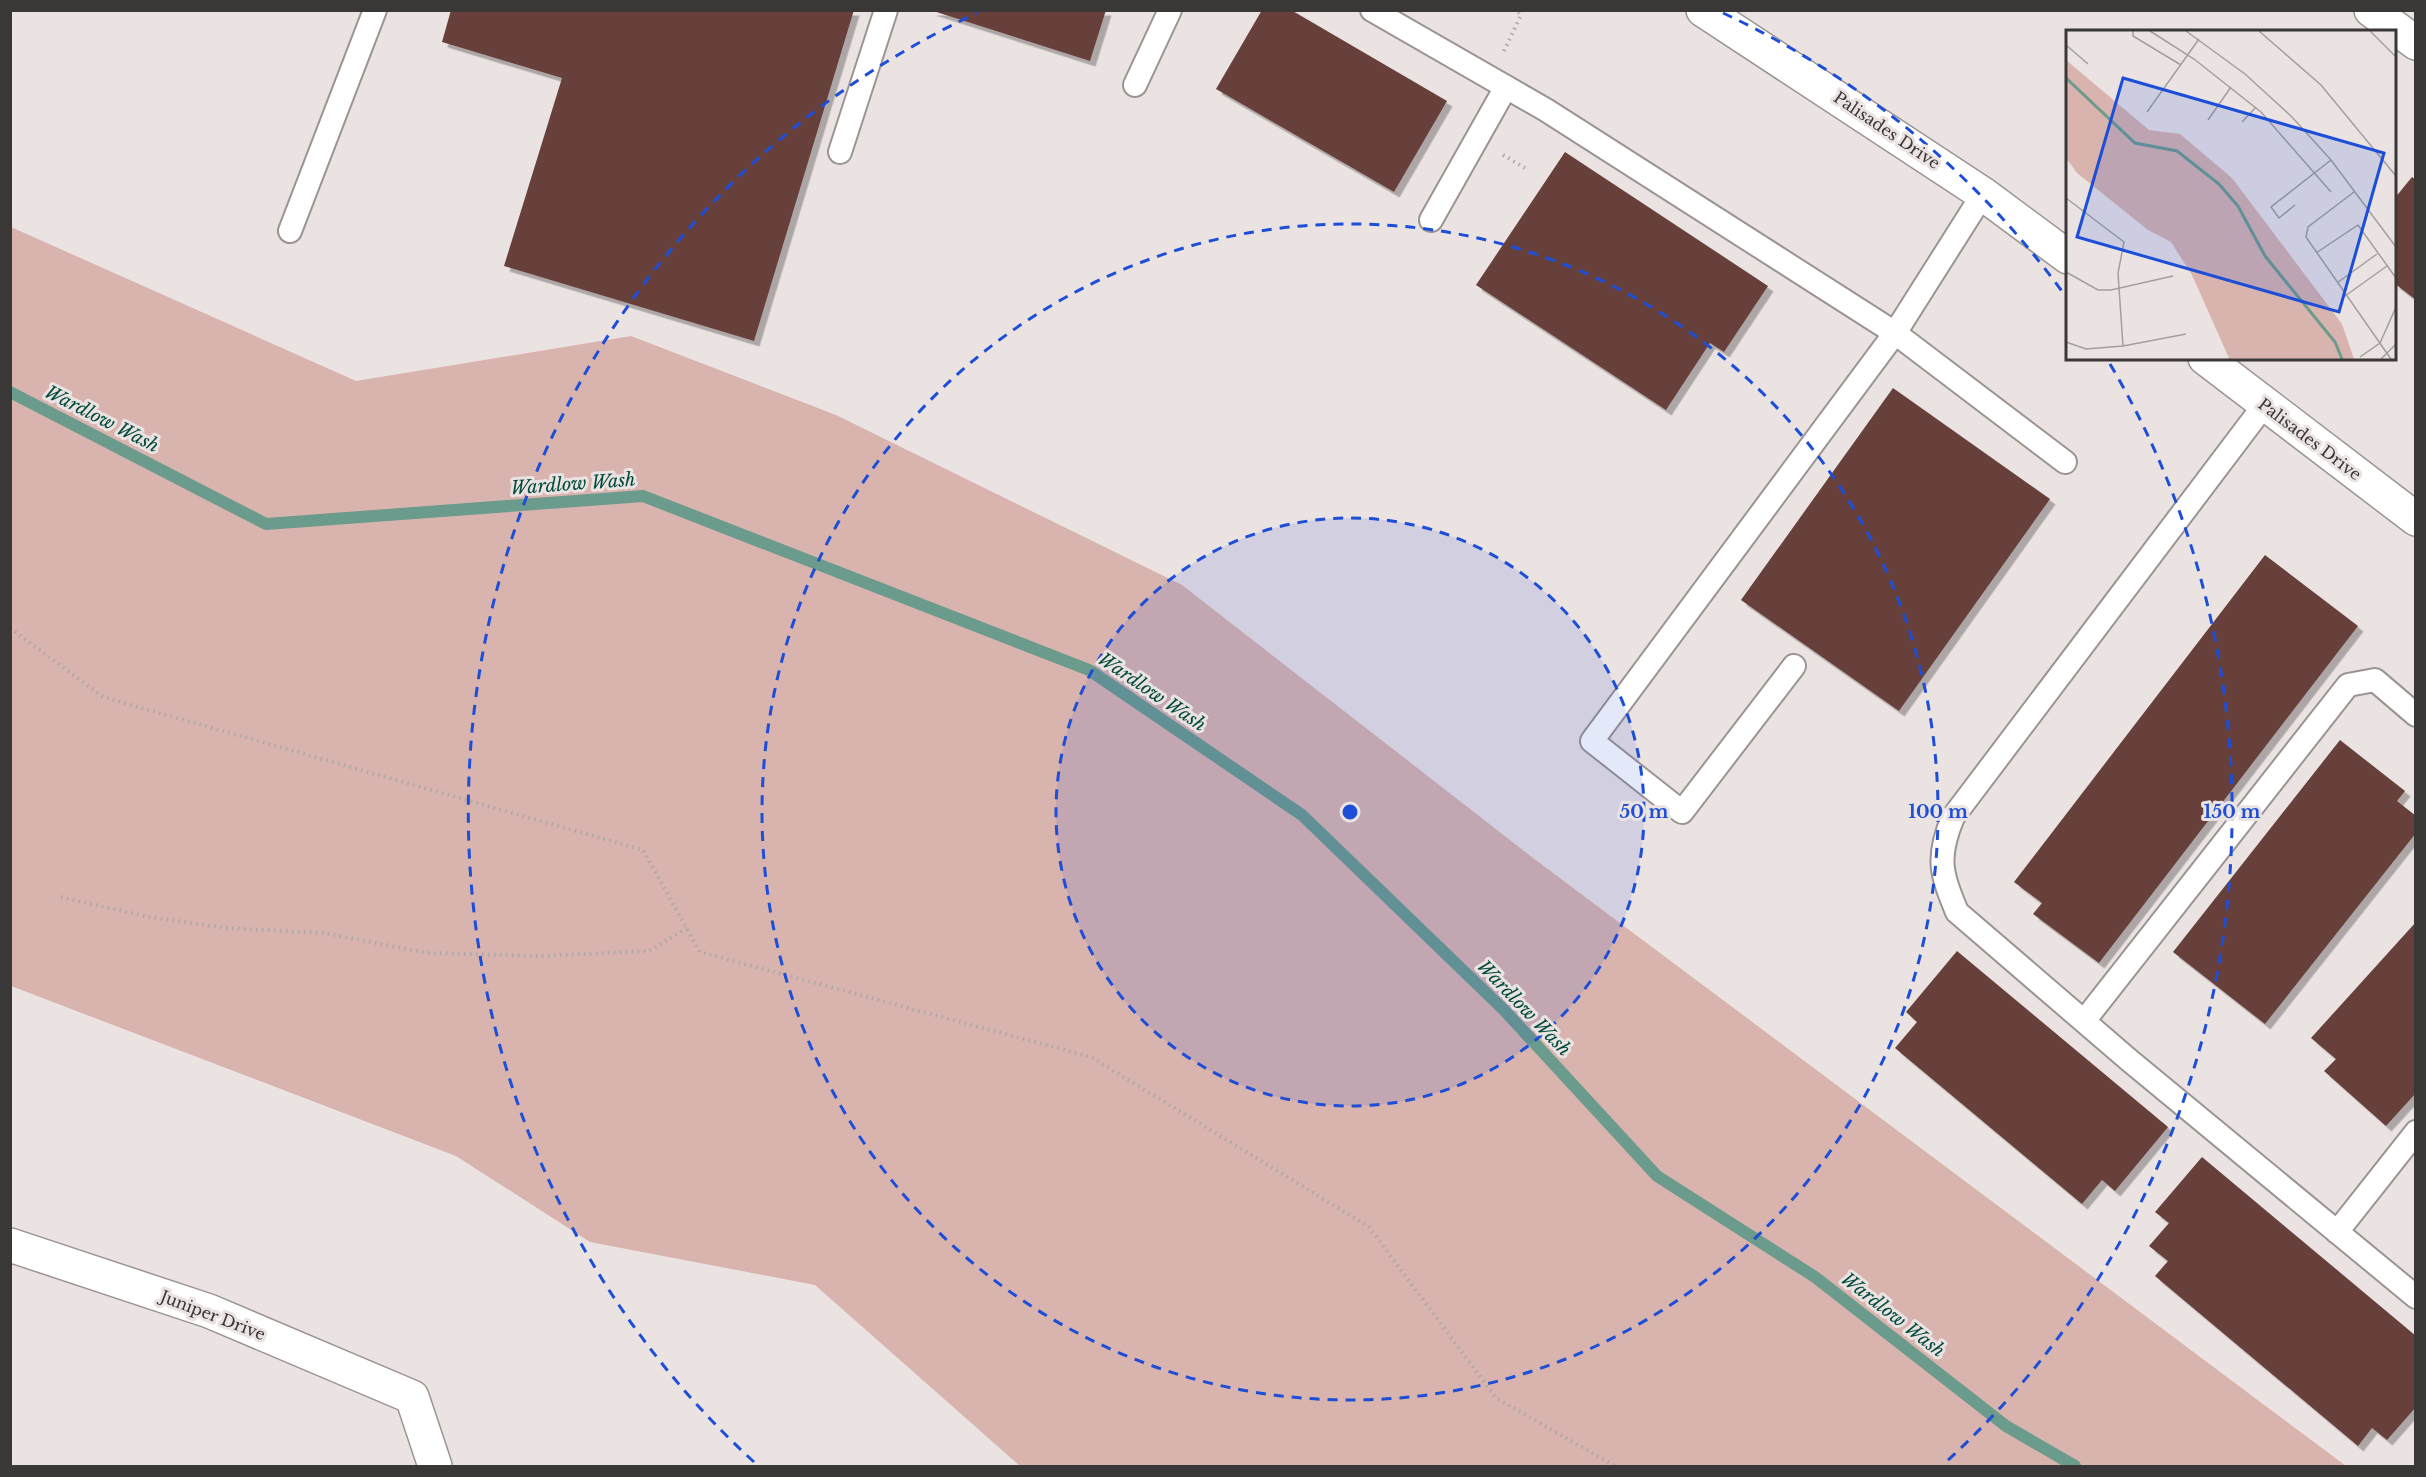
<svg xmlns="http://www.w3.org/2000/svg" width="2426" height="1477" font-family="'Libre Baskerville',serif">
<defs>
<filter id="shadow"><feDropShadow dx="5.5" dy="5.5" stdDeviation="0" flood-color="#0004"/></filter>
</defs>
<rect width="100%" height="100%" fill="#ebe3e2"/>
<polygon fill="#d9b3ad" points="11,227 356,381 631,336 836,415 1182,585 1537,861 2346,1466 1020,1466 815,1285 590,1242 456,1156 11,986"/>
<g fill="none" stroke-linecap="round" stroke-linejoin="round">
<polyline stroke="#6b9b8d" stroke-width="12" points="10,392 266,524 643,496 1089,670 1302,815 1504,1010 1657,1176 1815,1277 2006,1426 2075,1466"/>
</g>
<g fill="#67403b" filter="url(#shadow)">
<polygon points="451,10 854,10 754,341 504,266 562,78 442,42"/>
<polygon points="930,10 1106,10 1090,61"/>
<polygon points="1262,10 1291,10 1447,101 1394,192 1216,89"/>
<polygon points="1565,152 1768,286 1724,352 1710,343 1666,410 1476,285"/>
<polygon points="2412,177 2416,180 2416,300 2394,283 2394,199"/>
<polygon points="1893,388 2050,499 1899,711 1741,600"/>
<polygon points="2265,555 2358,626 2099,963 2033,914 2042,903 2014,882"/>
<polygon points="2340,740 2405,791 2397,801 2416,816 2416,833 2265,1024 2173,952"/>
<polygon points="2416,922 2416,1093 2386,1126 2324,1071 2336,1059 2311,1038"/>
<polygon points="1957,951 2168,1127 2115,1191 2102,1180 2082,1204 1895,1048 1917,1022 1906,1012"/>
<polygon points="2202,1157 2416,1336 2416,1407 2387,1440 2372,1428 2358,1446 2155,1276 2168,1261 2149,1246 2169,1223 2155,1212"/>
</g>
<g fill="none" stroke-linecap="round" stroke-linejoin="round">
<defs>
<g id="service">
<polyline points="1372,10 1546,110 1895,333 2065,462"/>
<polyline points="1135,85 1170,10"/>
<polyline points="840,152 886,10"/>
<polyline points="1431,220 1506,87"/>
<polyline points="290,231 375,10"/>
<path d="M2265 404 1953 817C1936 858 1941 873 1957 912L2129 1060 2416 1297"/>
<polyline points="1794,666 1682,812 1592,741 1895,333 1983,194"/>
<polyline points="2084,1021 2348,685 2375,680 2416,715"/>
<polyline points="2337,1232 2416,1132"/>
</g>
<g id="minor">
<polyline points="2371,10 2416,43"/>
<polyline points="10,1245 209,1311 412,1397 435,1466"/>
</g>
<g id="tertiary">
<polyline points="1703,10 1983,194 2068,257"/>
<polyline points="2205,358 2416,519"/>
</g>
</defs>
<use href="#service" stroke="#9b9493" stroke-width="26"/>
<use href="#minor" stroke="#9b9493" stroke-width="36"/>
<use href="#tertiary" stroke="#9b9493" stroke-width="36"/>
<g stroke="#aea8a7" stroke-width="4" stroke-dasharray="1.5 4.5" stroke-linecap="butt">
<polyline points="1504,51 1521,15 1516,10"/>
<polyline points="1503,155 1525,168"/>
<polyline points="10,628 103,697 643,850 700,952 1091,1057 1369,1227 1496,1398 1615,1466"/>
<polyline points="61,897 144,916 225,928 324,933 428,953 540,956 649,951 687,928"/>
</g>
<use href="#service" stroke="#fff" stroke-width="22"/>
<use href="#minor" stroke="#fff" stroke-width="33"/>
<use href="#tertiary" stroke="#fff" stroke-width="33"/>
</g>
<circle cx="1350" cy="812" r="294" fill="#1d4ed8" fill-opacity=".12"/>
<g fill="none" stroke="#1d4ed8" stroke-width="3" stroke-dasharray="10 8">
<circle cx="1350" cy="812" r="294"/>
<circle cx="1350" cy="812" r="588"/>
<path d="M754 1462A882 882 0 0 1 977 13M1723 13A882 882 0 0 1 2064 294M2110 364A882 882 0 0 1 1946 1462"/>
</g>
<g text-anchor="middle" dominant-baseline="central" stroke-width="6" stroke-linejoin="round" paint-order="stroke">
<g font-size="16" fill="#3a3737" stroke="#ebe3e2">
<text transform="translate(1887 130) rotate(34)">Palisades Drive</text>
<text transform="translate(2310 439) rotate(37)">Palisades Drive</text>
<text transform="translate(213 1315) rotate(21)">Juniper Drive</text>
</g>
<g font-size="18" font-style="italic" fill="#004a3c" stroke="#ebe3e2">
<text transform="translate(102 419) rotate(27)">Wardlow Wash</text>
<text transform="translate(573 484) rotate(-4)">Wardlow Wash</text>
<text transform="translate(1152 692) rotate(34)">Wardlow Wash</text>
<text transform="translate(1524 1008) rotate(46)">Wardlow Wash</text>
<text transform="translate(1893 1315) rotate(38)">Wardlow Wash</text>
</g>
</g>
<g transform="translate(2066 30)">
<rect width="330" height="330" fill="#ebe3e2"/>
<path d="M0 30 83 100 114 104 166 148 276 294 288 329H160L163 328 126 245 105 212 82 200 11 143 0 128Z" fill="#d9b3ad"/>
<path fill="none" stroke="#6b9b8d" stroke-width="3" d="M0 48 69 113 111 121 153 154 172 176 199 226 269 312 276 329"/>
<path fill="none" stroke="#a49e9e" stroke-width="1.5" d="M67 1V6L115 35M84 1 128 29 195 82 265 162M120 1 179 44 226 87 265 130 330 217M193 1 255 55 330 146M304 1 330 27M0 15 22 34M81 82 133 9M142 90 165 57M176 92 190 77M288 162 242 197 240 207 325 329M0 168 58 212 52 243 57 316M229 175 213 188 205 177 265 130M250 223 292 195 330 248M0 242 32 260H45L107 246M271 253 311 224M279 266 321 236M0 312 20 319 57 316 120 304M294 327 314 313 330 277M315 329 330 314"/>
<path fill="#1d4ed8" fill-opacity="0.15" stroke="#1d4ed8" stroke-width="3" d="M57 48 318 123 273 282 11 207Z"/>
<rect width="330" height="330" fill="none" stroke="#3a3737" stroke-width="3"/>
</g>
<circle cx="1350" cy="812" r="9" fill="#1d4ed8" stroke="#ebe3e2" stroke-width="3"/>
<g font-size="18" text-anchor="middle" font-weight="bold" fill="#1d4ed8" stroke="#ebe3e2" stroke-width="6" stroke-linejoin="round" paint-order="stroke">
<text x="1644" y="818">50 m</text>
<text x="1938" y="818">100 m</text>
<text x="2232" y="818">150 m</text>
</g>
<rect width="2426" height="1477" fill="none" stroke="#3a3737" stroke-width="24"/>
</svg>
